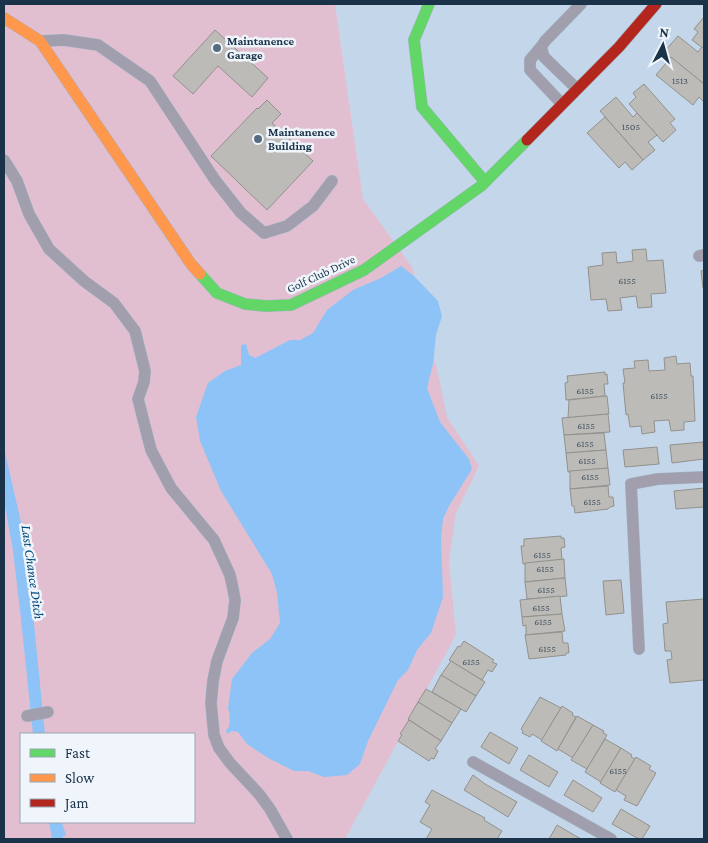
<svg xmlns="http://www.w3.org/2000/svg" width="708" height="843" font-family="'Crimson Pro',serif">
<rect width="100%" height="100%" fill="#c4d7ea"/>
<path fill="#e2bfd0" fill-rule="evenodd" d="M4 4H335L363 199 412 267 440 382 447 417 479 466 456 513 449 561 456 635 345 839H4ZM21 734H194V822H21Z"/>
<g fill="#8dc3f7">
<path d="M401 266 414 276 438 301 442 316 436 335 433 364 427 388 440 422 469 459 472 469 449 506 443 519 441 538 443 597 431 633 417 650 408 670 398 680 368 741 360 764 347 775 324 777 308 771H294L268 758 247 744 238 732 232 731 227 734 226 730 229 727C230 722 230 713 228 708L232 679 252 653 270 639 280 623 277 593 272 574 221 491 200 441 196 417 208 383 225 371 241 365V345L246 344 249 355 255 358 290 340H300L313 333 327 310 353 290 381 278Z"/>
<polygon points="4,448 26,544 45,734 33,734 21,619 13,551 4,500"/>
<polygon points="49,822 62,823 66,835 63,836 63,839 52,839"/>
</g>
<g fill="#bdbbb7" stroke="#92918e">
<polygon points="703,18 704,19 704,49 692,40 698,32 694,29"/>
<polygon points="215,30 268,78 252,97 218,66 193,94 173,76"/>
<polygon points="678,36 698,52 702,47 704,49 704,84 664,52"/>
<polygon points="671,57 704,84 704,102 699,97 693,105 656,75"/>
<polygon points="644,84 675,119 670,123 676,130 663,142 629,104 636,97 633,93"/>
<polygon points="616,97 633,117 637,113 657,135 648,142 655,150 643,160 600,111"/>
<polygon points="267,100 281,114 272,123 313,161 267,210 211,156 257,108 258,109"/>
<polygon points="605,117 643,160 632,170 625,162 619,168 587,133"/>
<polygon points="646,249 647,261 663,260 666,293 651,294 652,307 638,308 636,296 620,298 622,310 608,311 606,299 591,300 588,267 603,265 602,253 616,252 617,263 633,261 632,250"/>
<polygon points="704,270 704,288 703,288 701,271"/>
<polygon points="676,356 677,364 690,363 691,376 693,376 695,421 684,422 684,430 671,431 669,420 654,421 655,432 642,434 641,426 630,427 628,414 626,415 623,383 625,383 623,369 635,368 634,361 648,360 649,371 665,370 664,358"/>
<polygon points="605,372 605,375 607,374 608,384 604,384 605,396 566,400 565,383 568,382 567,376"/>
<polygon points="605,396 607,396 609,414 568,418 569,400"/>
<polygon points="608,414 610,432 564,435 562,418"/>
<polygon points="604,433 606,450 566,453 564,435"/>
<polygon points="703,442 704,459 672,463 670,445"/>
<polygon points="657,447 659,464 625,467 623,450"/>
<polygon points="606,450 608,468 568,472 566,453"/>
<polygon points="608,468 610,485 570,489 570,471"/>
<polygon points="608,486 609,497 613,497 614,506 610,507 608,509 575,513 574,506 572,506 570,489"/>
<polygon points="704,488 704,507 676,509 674,491"/>
<polygon points="561,536 561,538 564,538 565,547 561,548 562,560 523,564 521,546 524,546 524,539"/>
<polygon points="564,559 565,578 525,582 525,563"/>
<polygon points="565,578 567,596 527,599 525,582"/>
<polygon points="621,580 624,613 606,615 603,581"/>
<polygon points="560,596 562,614 522,617 520,600"/>
<polygon points="704,599 704,680 670,683 667,660 672,659 671,651 665,651 663,624 668,623 666,602"/>
<polygon points="562,614 565,631 526,635 526,625 523,626 522,617"/>
<polygon points="562,632 563,643 568,643 569,653 566,653 566,655 529,659 525,635"/>
<polygon points="464,641 494,660 492,662 497,664 492,672 488,670 482,680 449,660 458,646 460,647"/>
<polygon points="451,661 485,682 476,696 441,675"/>
<polygon points="441,675 476,696 466,712 432,692"/>
<polygon points="426,689 461,709 452,723 418,702"/>
<polygon points="540,697 561,708 542,740 532,734 530,737 522,733 523,731 521,729"/>
<polygon points="418,702 452,723 441,741 408,719"/>
<polygon points="562,706 573,713 572,715 576,717 557,751 541,741"/>
<polygon points="577,716 593,725 573,758 558,749"/>
<polygon points="409,720 441,741 435,749 438,751 434,759 431,758 429,761 398,741 402,735 400,734"/>
<polygon points="593,725 604,731 603,733 607,735 587,769 571,760"/>
<polygon points="490,732 518,748 509,764 481,747"/>
<polygon points="605,739 621,748 601,782 585,772"/>
<polygon points="621,748 632,755 631,757 635,759 615,792 600,783"/>
<polygon points="529,755 558,772 549,787 520,770"/>
<polygon points="636,757 651,766 649,769 656,773 637,806 624,800 626,796 616,790"/>
<polygon points="473,775 485,784 517,802 508,817 464,790"/>
<polygon points="573,780 602,798 593,812 564,795"/>
<polygon points="432,790 485,818 484,820 502,831 497,839 426,839 432,829 420,822 430,805 425,802"/>
<polygon points="621,809 650,826 642,839 639,839 612,824"/>
<polygon points="557,825 581,839 549,839"/>
</g>
<g fill="none" stroke-linecap="round" stroke-linejoin="round">
<defs>
<g id="lane">
<polyline points="42,41 64,40 98,45 150,81 215,180 241,213 264,233 287,226 313,206 332,181"/>
<polyline points="541,47 530,60 530,70 562,104"/>
<polyline points="577,89 544,57 541,47 545,41 581,4"/>
<polyline points="4,160 17,181 29,214 49,249 84,281 114,303 135,331 145,371 144,382 138,399 151,450 171,488 214,540 230,575 233,589 235,600 233,618 217,661 213,681 211,703 214,735 219,748 230,763 259,794 270,809 287,839"/>
<polyline points="699,256 704,255"/>
<polyline points="639,649 631,484 658,479 704,477"/>
<polyline points="27,716 48,712"/>
<polyline points="473,762 611,839"/>
</g>
<g id="fast">
<polyline points="429,4 414,40 422,107 485,182"/>
<polyline points="200,274 217,293 245,304 266,306 291,305 364,270 481,186 527,140"/>
</g>
<polyline id="slow" points="4,18 40,41 191,264 200,274"/>
<polyline id="jam" points="527,140 619,47 656,4"/>
</defs>
<use href="#lane" stroke="#a2b3c3" stroke-width="12"/>
<use href="#fast" stroke="#a2b3c3" stroke-width="12"/>
<use href="#slow" stroke="#a2b3c3" stroke-width="12"/>
<use href="#jam" stroke="#a2b3c3" stroke-width="12"/>
<use href="#lane" stroke="#a19ead" stroke-width="11"/>
<use href="#fast" stroke="#63d668" stroke-width="11"/>
<use href="#slow" stroke="#ff974d" stroke-width="11"/>
<use href="#jam" stroke="#b3261e" stroke-width="11"/>
</g>
<g fill="#566c81" stroke="#eff5fb" stroke-width="2">
<circle cx="217" cy="48" r="5"/>
<circle cx="258" cy="139" r="5"/>
</g>
<g text-anchor="middle" dominant-baseline="central" stroke-width="5" stroke-linejoin="round" paint-order="stroke">
<g font-size="10" fill="#435564">
<text x="680" y="80">1513</text>
<text x="631" y="126">1505</text>
<text x="627" y="280">6155</text>
<text x="585" y="390">6155</text>
<text x="659" y="395">6155</text>
<text x="586" y="425">6155</text>
<text x="585" y="443">6155</text>
<text x="587" y="460">6155</text>
<text x="590" y="476">6155</text>
<text x="592" y="501">6155</text>
<text x="542" y="554">6155</text>
<text x="545" y="568">6155</text>
<text x="546" y="589">6155</text>
<text x="541" y="607">6155</text>
<text x="543" y="621">6155</text>
<text x="547" y="648">6155</text>
<text x="471" y="661">6155</text>
<text x="618" y="770">6155</text>
</g>
<g font-size="12" font-weight="bold" fill="#1a3349" stroke="#eff5fb" text-anchor="start">
<text x="227" y="41">Maintanence<tspan x="227" dy="14">Garage</tspan></text>
<text x="268" y="132">Maintanence<tspan x="268" dy="14">Building</tspan></text>
</g>
<g font-size="12" fill="#1a3349" stroke="#eff5fb">
<text transform="translate(321 274) rotate(-25)">Golf Club Drive</text>
</g>
<g font-size="14" font-style="italic" fill="#00487b" stroke="#eff5fb">
<text transform="translate(33 572) rotate(82)">Last Chance Ditch</text>
</g>
</g>
<rect width="708" height="843" fill="none" stroke="#1a3349" stroke-width="10"/>
<rect x="20" y="733" width="175" height="90" fill="#eff5fb" stroke="#9aa7b4"/>
<rect x="30" y="749" width="25" height="8" fill="#63d668" stroke="#9aa7b4"/>
<text x="65" y="758" font-size="15" fill="#1a3349">Fast</text>
<rect x="30" y="774" width="25" height="8" fill="#ff974d" stroke="#9aa7b4"/>
<text x="65" y="783" font-size="15" fill="#1a3349">Slow</text>
<rect x="30" y="799" width="25" height="8" fill="#b3261e" stroke="#9aa7b4"/>
<text x="65" y="808" font-size="15" fill="#1a3349">Jam</text>
<g transform="translate(663 45) rotate(6)" stroke="#eff5fb" stroke-width="4" paint-order="stroke">
<path d="M0-4L9 19L0 12L-9 19Z" fill="#1a3349"/>
<text y="-8" font-size="14" font-weight="bold" text-anchor="middle" fill="#1a3349">N</text>
</g>
</svg>
